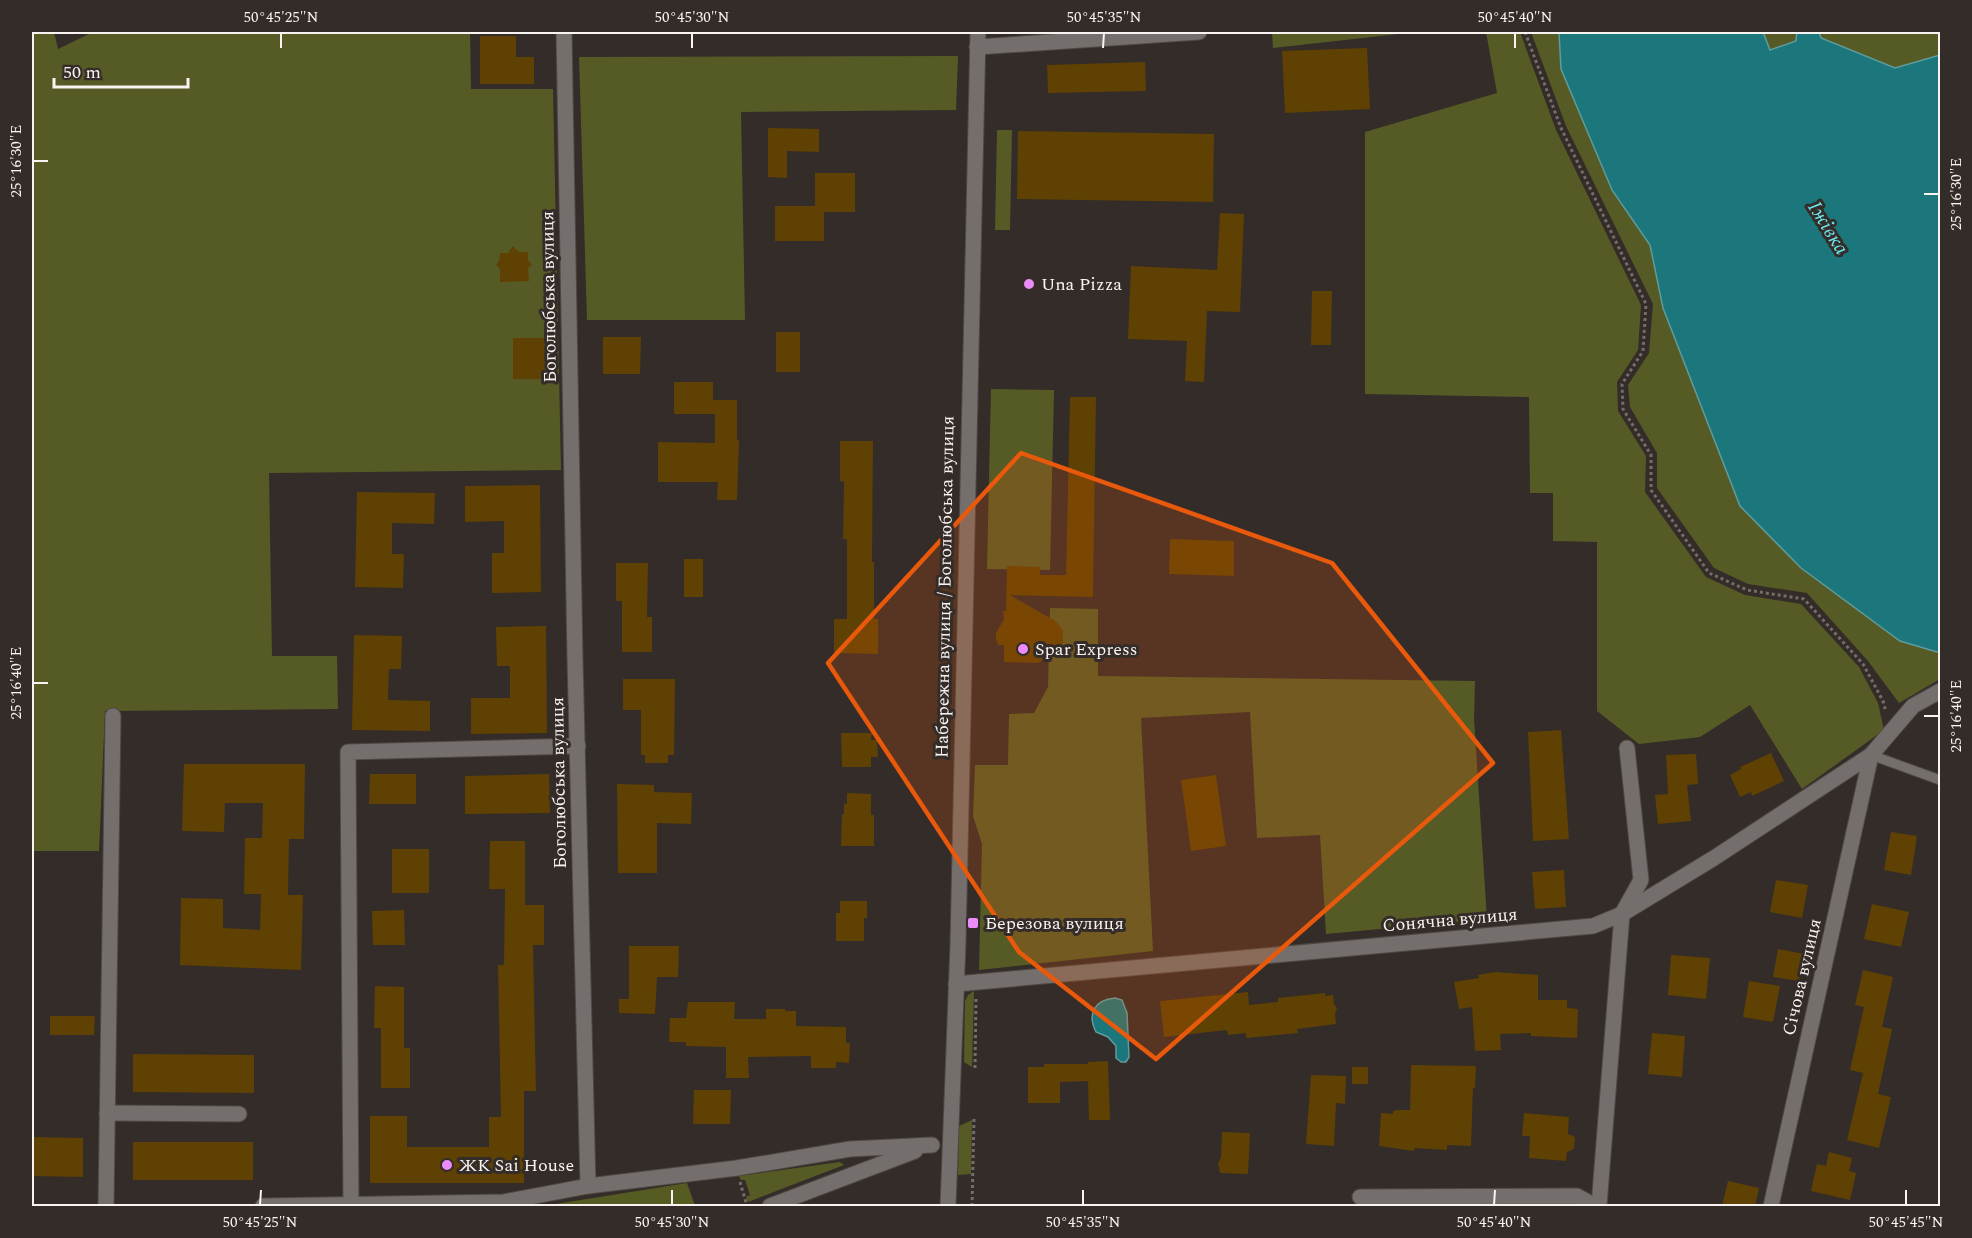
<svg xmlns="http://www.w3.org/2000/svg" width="1972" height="1238" font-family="Spectral,serif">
<rect width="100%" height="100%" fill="#342c28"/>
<g fill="#565b26">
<polygon points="32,32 54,32 58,49 93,32 470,32 471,89 553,89 561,470 269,473 272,656 337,656 338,709 105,711 99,851 32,851"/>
<polygon points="1272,32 1417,32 1273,48"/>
<polygon points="1486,32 1520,32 1556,130 1641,305 1638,350 1617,382 1618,411 1646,456 1645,492 1706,577 1745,595 1801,604 1859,667 1878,703 1884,730 1802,789 1750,705 1700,737 1639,744 1597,711 1597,542 1553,541 1553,493 1530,493 1529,397 1365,394 1365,132 1497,93"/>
<polygon points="1531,32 1559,32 1561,69 1612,190 1650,245 1663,308 1801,568 1900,641 1937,652 1940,651 1940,679 1899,703 1868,661 1807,593 1748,584 1714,568 1657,488 1657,453 1630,407 1628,385 1649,353 1653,304 1566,126"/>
<polygon points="1763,32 1797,32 1796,41 1770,50"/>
<polygon points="1819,32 1940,32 1940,55 1895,68 1821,38"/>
<polygon points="958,56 956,110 741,112 745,320 587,320 579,57"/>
<polygon points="997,130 1012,130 1010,230 995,230"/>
<polygon points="991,389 1054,390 1050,570 987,569"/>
<polygon points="1050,608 1098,609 1098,676 1475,681 1474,719 1487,919 1326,934 1320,835 1257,838 1250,712 1141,718 1153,951 979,970 982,844 973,816 975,765 1008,765 1009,714 1034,713 1048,687"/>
<polygon points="974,991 972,1067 964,1062 965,1001 968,995"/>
<polygon points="972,1120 971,1174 958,1175 959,1126"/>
<polygon points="840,1162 844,1165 748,1202 746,1197 750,1195 745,1180 741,1180 739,1176"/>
</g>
<polygon fill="#565c21" points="687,1183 695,1206 543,1206"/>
<g fill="#1b777b" stroke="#5e9c9e" stroke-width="1.5">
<polygon points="1559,32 1763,32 1770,50 1796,41 1797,32 1819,32 1821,38 1895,68 1940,55 1940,651 1937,652 1900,641 1801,568 1740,506 1663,308 1650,245 1612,190 1561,69"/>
<path d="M1115 998 1122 1000 1127 1013 1129 1057 1126 1062H1121L1116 1058V1046L1108 1037 1096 1032C1087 1014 1094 1000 1115 998Z"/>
</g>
<g fill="#5e4103">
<polygon points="480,36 516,36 516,57 534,57 534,84 480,84"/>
<polygon points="1367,48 1370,109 1285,113 1282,51"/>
<polygon points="1145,62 1146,91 1048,93 1047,65"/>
<polygon points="768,128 819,129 819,152 787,151 787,178 768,177"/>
<polygon points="1018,131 1214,134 1213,202 1017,199"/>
<polygon points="815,173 855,173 855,212 824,212 824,241 775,241 775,206 815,206"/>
<polygon points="1220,213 1244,214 1240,312 1207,311 1204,382 1185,381 1187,341 1128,339 1131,266 1217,270"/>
<polygon points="513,246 519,252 528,252 528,260 532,265 528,268 529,281 500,282 500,269 496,265 499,261 500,253 508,253"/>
<polygon points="1312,291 1332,291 1331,345 1311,345"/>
<rect x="776" y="332" width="24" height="40"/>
<polygon points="603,337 641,337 640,374 603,374"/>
<rect x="513" y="338" width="32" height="41"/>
<polygon points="674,382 713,382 713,400 737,400 737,440 739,440 737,500 717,500 718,482 658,482 658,442 715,443 715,414 674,414"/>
<polygon points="1070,397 1096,397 1093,597 1010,595 1057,622 1063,631 1063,643 1058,652 1038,663 1004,662 1004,645 998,645 996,639 996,633 1004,619 1003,611 1006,611 1007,566 1040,567 1040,575 1066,575"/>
<polygon points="840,441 873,441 872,562 874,562 874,619 878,619 878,654 834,653 834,619 847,619 847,539 843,539 844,482 840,481"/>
<polygon points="540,485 541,592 492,593 492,553 504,553 504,521 465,522 465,486"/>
<polygon points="357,492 435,493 434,524 392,523 392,554 404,554 403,588 355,587"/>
<polygon points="1170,539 1234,541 1234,576 1169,574"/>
<rect x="684" y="559" width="19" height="38"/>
<polygon points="616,563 648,563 647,617 652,617 652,652 622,652 622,601 616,601"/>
<polygon points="546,626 547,733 471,734 471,698 510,698 510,666 497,666 496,627"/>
<polygon points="354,635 402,636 401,669 389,669 388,700 430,701 430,731 352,730"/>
<polygon points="623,679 675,679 674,755 668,755 668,763 645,763 645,755 641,755 641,710 623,710"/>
<polygon points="1561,730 1569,839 1533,841 1528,732"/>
<polygon points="841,733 872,733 871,740 877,740 878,757 871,757 871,767 842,767"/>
<polygon points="1771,753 1784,781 1752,796 1751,792 1740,797 1730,775 1741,769 1740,767"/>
<polygon points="1696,754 1698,784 1687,785 1691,821 1658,824 1655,795 1668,794 1666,755"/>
<polygon points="184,764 305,764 304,839 289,839 288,895 303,895 301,970 180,965 181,898 223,899 223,928 260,930 261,894 244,894 245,838 262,838 263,803 225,803 224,832 182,831"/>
<polygon points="370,774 416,774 416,804 369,804"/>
<polygon points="549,774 550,813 465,814 465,776"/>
<polygon points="1216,775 1226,846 1191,851 1181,780"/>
<polygon points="617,784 654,785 654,792 692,793 691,824 657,823 657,873 618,873"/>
<polygon points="847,793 871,794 871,815 874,815 874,846 841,846 842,814 844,814 844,804 847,804"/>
<polygon points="1891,832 1917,836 1911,875 1884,870"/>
<polygon points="490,841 525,841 525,905 544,905 544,945 533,945 536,1091 524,1091 524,1183 370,1183 370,1116 407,1116 407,1147 489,1147 489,1117 501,1117 498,965 504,965 505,889 489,889"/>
<rect x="392" y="849" width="37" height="44"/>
<polygon points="1564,870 1566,907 1535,909 1532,872"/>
<polygon points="1776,880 1808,885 1802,918 1770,912"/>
<polygon points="840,901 867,901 867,918 864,918 864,941 836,941 836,913 840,913"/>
<polygon points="1872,904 1909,912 1901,947 1864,939"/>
<polygon points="404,910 405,945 373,945 372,911"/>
<polygon points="629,946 679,946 678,977 657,977 655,1014 619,1013 619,999 629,999"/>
<polygon points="1778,949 1804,954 1799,981 1773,977"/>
<polygon points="1671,955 1710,958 1706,999 1668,995"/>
<polygon points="1863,970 1893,977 1882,1027 1892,1029 1878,1094 1891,1097 1879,1148 1847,1140 1863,1073 1850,1070 1864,1007 1855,1005"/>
<polygon points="1495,972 1538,975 1538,1000 1567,1000 1567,1008 1578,1009 1577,1038 1531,1036 1531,1033 1500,1034 1501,1050 1475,1051 1472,1007 1459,1009 1454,982 1479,978 1478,975"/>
<polygon points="1749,981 1780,986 1773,1022 1743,1017"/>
<polygon points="375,986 404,987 404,1048 410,1048 410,1088 381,1088 381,1028 374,1028"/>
<polygon points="1248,992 1249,1005 1278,1002 1278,998 1325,993 1325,996 1333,995 1334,1004 1337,1008 1335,1013 1336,1024 1297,1029 1298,1033 1246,1038 1246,1033 1228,1035 1227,1030 1164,1037 1160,1001"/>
<polygon points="688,1002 735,1002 734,1019 766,1019 766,1009 785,1009 785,1011 796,1011 796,1026 846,1027 846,1043 850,1043 849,1063 836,1062 836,1068 811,1068 811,1056 748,1057 749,1078 726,1078 726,1047 686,1046 686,1042 669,1042 670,1018 686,1018"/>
<polygon points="50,1016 95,1016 94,1035 50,1035"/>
<polygon points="1652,1033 1685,1036 1682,1077 1648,1074"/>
<polygon points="133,1054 254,1055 254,1093 133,1092"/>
<polygon points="1108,1061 1110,1120 1089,1120 1088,1081 1060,1082 1060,1103 1028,1103 1028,1067 1044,1067 1044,1064 1088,1064 1088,1062"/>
<polygon points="1411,1065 1476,1066 1475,1088 1473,1088 1471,1146 1447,1145 1447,1150 1414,1148 1414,1151 1379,1146 1381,1113 1393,1114 1393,1111 1397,1110 1410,1110"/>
<rect x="1352" y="1067" width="16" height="17"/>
<polygon points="1311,1075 1346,1076 1345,1104 1336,1103 1334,1146 1306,1144"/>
<polygon points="694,1090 731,1090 730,1124 693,1124"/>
<polygon points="1524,1113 1569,1117 1568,1134 1575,1137 1574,1149 1567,1152 1566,1161 1529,1158 1530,1136 1522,1136"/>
<polygon points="1222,1132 1250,1133 1248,1174 1220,1173 1218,1164 1221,1157"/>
<polygon points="32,1137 83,1138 83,1177 32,1176"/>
<rect x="133" y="1142" width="120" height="38"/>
<polygon points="1829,1152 1852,1158 1849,1171 1856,1173 1850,1200 1811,1191 1817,1164 1826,1166"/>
<polygon points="1728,1181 1759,1188 1755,1206 1722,1206"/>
</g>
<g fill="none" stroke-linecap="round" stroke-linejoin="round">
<defs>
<polyline id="service" points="1871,755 1940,780"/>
<g id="minor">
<polyline points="564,32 575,659 588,1186 737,1168 850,1149 932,1145"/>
<polyline points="977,47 1199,32"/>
<polyline points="956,984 1593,926 1622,914 1714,858 1871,755 1913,706 1940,691"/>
<polyline points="107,1113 239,1114"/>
<polyline points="1360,1197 1577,1196 1595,1206"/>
<polyline points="106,1206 113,716"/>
<polyline points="263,1206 503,1202 588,1186"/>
<polyline points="351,1206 348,752 578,746"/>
<polyline points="770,1206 915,1151"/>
<polyline points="1599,1206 1622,914 1641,880 1627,748"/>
<polyline points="1771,1206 1871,755"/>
</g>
<polyline id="tertiary" points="948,1206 958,943 978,32"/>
</defs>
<use href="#service" stroke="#504844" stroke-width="11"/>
<use href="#minor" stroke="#504844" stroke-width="17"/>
<use href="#tertiary" stroke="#504844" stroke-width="17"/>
<g stroke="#746d69" stroke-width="3" stroke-dasharray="3 3" stroke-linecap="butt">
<polyline points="1525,32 1561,128 1646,304 1643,351 1622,384 1623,409 1651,455 1651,490 1709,573 1747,590 1804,599 1863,664 1883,701 1886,712"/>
<polyline points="975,1068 976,998"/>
<polyline points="740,1182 747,1206"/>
<polyline points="972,1206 974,1119"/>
</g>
<use href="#service" stroke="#746f6d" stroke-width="9"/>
<use href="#minor" stroke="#746f6d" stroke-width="15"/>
<use href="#tertiary" stroke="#746f6d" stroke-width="15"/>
</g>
<path fill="#e8590c" fill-opacity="0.2" stroke="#e8590c" stroke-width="4.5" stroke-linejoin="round" d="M1021 453 1332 563 1493 763 1156 1059 1019 952 828 663Z"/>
<path fill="none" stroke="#f9f3f1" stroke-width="2" d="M281 48V33M692 48V33M1103 48 1104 33M1515 48V33M33 161H48M1924 194H1939M33 683H48M1924 716H1939M260 1205 261 1190M672 1205V1190M1083 1205V1190M1494 1205 1495 1190M1906 1205V1190"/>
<g fill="#ec8cfb" stroke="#342c28" stroke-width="2">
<circle cx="1029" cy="284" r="6"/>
<circle cx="1023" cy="649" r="6"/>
<rect x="967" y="917" width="12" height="12" rx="3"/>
<circle cx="447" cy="1165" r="6"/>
</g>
<g text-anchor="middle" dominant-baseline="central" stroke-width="6" stroke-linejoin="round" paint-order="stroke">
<g font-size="18" fill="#f9f3f1" stroke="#342c28" text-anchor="start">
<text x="1041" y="284">Una Pizza</text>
<text x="1035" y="649">Spar Express</text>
<text x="985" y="923">Березова вулиця</text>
<text x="459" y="1165">ЖК Sai House</text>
</g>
<g font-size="18" fill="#f9f3f1" stroke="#342c28">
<text transform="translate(549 297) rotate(-91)">Боголюбська вулиця</text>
<text transform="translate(945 587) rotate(-89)">Набережна вулиця / Боголюбська вулиця</text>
<text transform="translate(559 783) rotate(-91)">Боголюбська вулиця</text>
<text transform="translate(1450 920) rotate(-5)">Сонячна вулиця</text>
<text transform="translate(1802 977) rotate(-77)">Січова вулиця</text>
</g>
<g font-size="20" font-style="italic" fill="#6be7ed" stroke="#342c28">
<text transform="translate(1828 228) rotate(58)">Іжівка</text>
</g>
</g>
<rect width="1972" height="1238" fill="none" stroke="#342c28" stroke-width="66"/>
<path d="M54 78v9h134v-9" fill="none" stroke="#f9f3f1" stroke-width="3"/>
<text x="63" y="78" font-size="18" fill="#f9f3f1" stroke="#342c28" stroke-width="4.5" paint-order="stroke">50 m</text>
<rect x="33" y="33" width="1906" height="1172" fill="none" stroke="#f9f3f1" stroke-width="2"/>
<g font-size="15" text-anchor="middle" fill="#f9f3f1">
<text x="281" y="22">50°45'25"N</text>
<text x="692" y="22">50°45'30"N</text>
<text x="1104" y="22">50°45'35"N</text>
<text x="1515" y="22">50°45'40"N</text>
<text transform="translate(16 161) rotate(-90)" y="5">25°16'30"E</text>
<text transform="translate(1956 194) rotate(-90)" y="5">25°16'30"E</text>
<text transform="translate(16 683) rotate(-90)" y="5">25°16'40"E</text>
<text transform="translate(1956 716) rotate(-90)" y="5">25°16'40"E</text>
<text x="260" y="1227">50°45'25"N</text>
<text x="672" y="1227">50°45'30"N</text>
<text x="1083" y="1227">50°45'35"N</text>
<text x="1494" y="1227">50°45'40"N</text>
<text x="1906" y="1227">50°45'45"N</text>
</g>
</svg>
